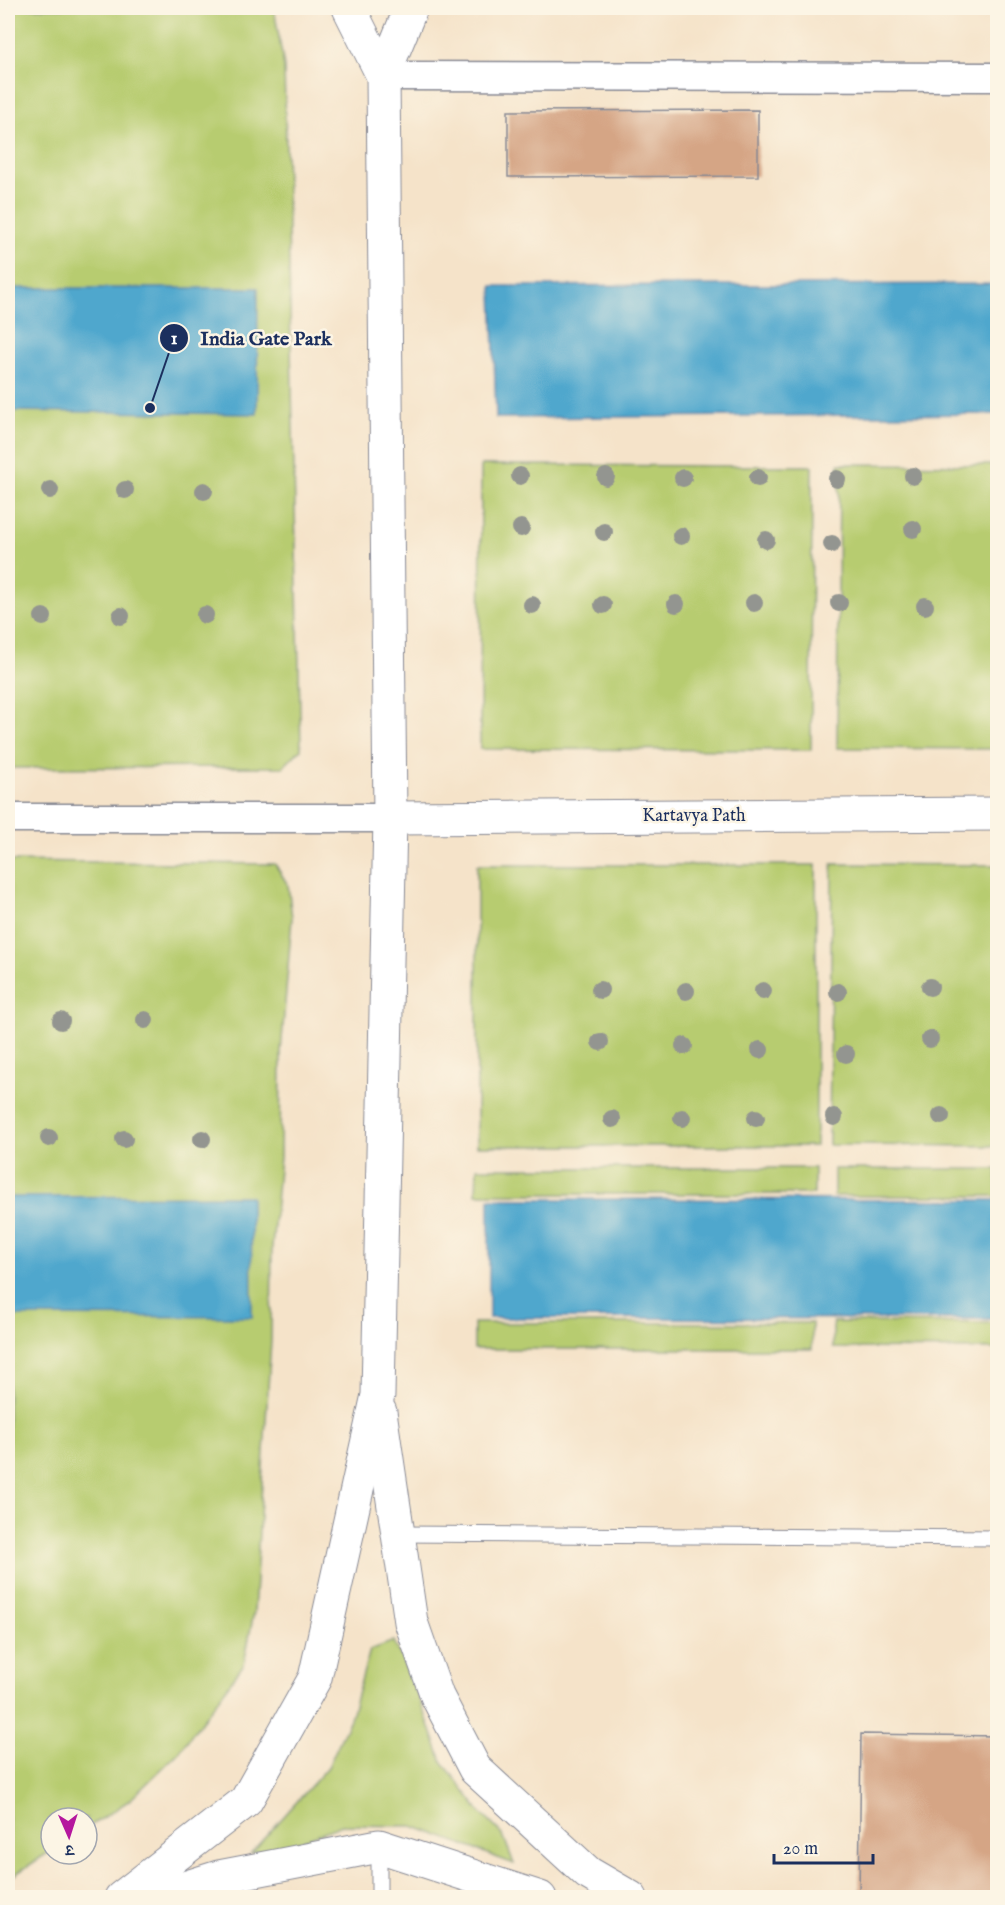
<svg xmlns="http://www.w3.org/2000/svg" width="1005" height="1905" font-family="'IM FELL English','Noto Serif Devanagari',serif">
<rect width="100%" height="100%" fill="#fcf5e5"/>
<filter id="ink" filterUnits="userSpaceOnUse"><feTurbulence type="fractalNoise" baseFrequency=".0167" numOctaves="2"/><feDisplacementMap in="SourceGraphic" scale="12" xChannelSelector="R" yChannelSelector="G"/><feConvolveMatrix kernelMatrix="1 2 1 2 8 2 1 2 1" color-interpolation-filters="sRGB"/></filter>
<filter id="wash" filterUnits="userSpaceOnUse"><feTurbulence type="fractalNoise" baseFrequency=".008" numOctaves="4" result="noise"/><feDisplacementMap in="SourceGraphic" scale="24" xChannelSelector="R" yChannelSelector="G"/><feGaussianBlur stdDeviation="1.35" result="paint"/><feColorMatrix in="noise" values="0 0 0 0 0 0 0 0 0 0 0 0 0 0 0 0 0 1.4 0 .05"/><feComposite in="paint" operator="in"/></filter>
<g filter="url(#wash)">
<rect width="100%" height="100%" fill="#f5e3c9"/>
<g fill="#b7cc70" stroke="#697e67" stroke-width="1.5">
<polygon points="8,8 274,8 284,67 301,749 283,767 8,768"/>
<polygon points="839,464 997,465 997,749 837,748"/>
<polygon points="481,465 812,466 811,750 480,749"/>
<polygon points="8,861 275,864 288,885 292,918 281,1052 280,1157 272,1248 271,1340 254,1612 244,1664 179,1752 130,1800 87,1828 87,1818 51,1818 51,1851 8,1879"/>
<polygon points="832,864 997,865 997,1146 829,1145"/>
<rect x="477" y="865" width="339" height="281"/>
<polygon points="477,1168 814,1168 814,1194 476,1194"/>
<rect x="834" y="1169" width="163" height="27"/>
<polygon points="833,1322 997,1323 997,1349 833,1348"/>
<rect x="474" y="1323" width="338" height="26"/>
<polygon points="394,1641 424,1711 442,1761 481,1813 503,1835 514,1864 413,1826 342,1825 282,1848 251,1853 328,1767 350,1719 370,1650"/>
</g>
<g fill="#50a7cd" stroke="#366b96" stroke-width="1.5">
<polygon points="997,284 997,414 496,418 492,286"/>
<polygon points="8,288 258,288 257,414 8,411"/>
<polygon points="251,1196 252,1317 8,1316 8,1197"/>
<polygon points="489,1199 997,1200 997,1319 489,1318"/>
</g>
<g id="blocks">
<g fill="#d5a585">
<polygon points="758,110 758,176 508,177 508,111"/>
<polygon points="861,1734 998,1736 998,1898 859,1898"/>
</g>
</g>
</g>
<g filter="url(#ink)">
<use href="#blocks" fill-opacity="0" stroke="#888994" stroke-width="1.5"/>
<g fill="none" stroke-linecap="round" stroke-linejoin="round">
<defs>
<g id="lane">
<polyline points="400,1534 998,1538"/>
<polyline points="379,1898 379,1846"/>
</g>
<g id="street">
<polyline points="383,76 998,77"/>
<polyline points="8,818 390,818"/>
</g>
<g id="secondary">
<polyline points="383,76 411,8"/>
<polyline points="390,818 998,814"/>
<polyline points="380,1412 411,1622 437,1696 475,1769 588,1873 631,1898"/>
<polyline points="121,1898 246,1801 315,1678 378,1395 390,818 383,76 349,8"/>
<polyline points="153,1898 219,1877 379,1846 540,1898"/>
</g>
</defs>
<use href="#lane" stroke="#888994" stroke-width="17"/>
<use href="#street" stroke="#888994" stroke-width="31"/>
<use href="#secondary" stroke="#888994" stroke-width="35"/>
<use href="#lane" stroke="#fff" stroke-width="15"/>
<use href="#street" stroke="#fff" stroke-width="28"/>
<use href="#secondary" stroke="#fff" stroke-width="33"/>
</g>
<g fill="#939590">
<circle cx="520" cy="476" r="9"/>
<circle cx="913" cy="476" r="9"/>
<circle cx="606" cy="477" r="9"/>
<circle cx="683" cy="478" r="9"/>
<circle cx="758" cy="478" r="9"/>
<circle cx="837" cy="479" r="9"/>
<circle cx="50" cy="490" r="9"/>
<circle cx="125" cy="490" r="9"/>
<circle cx="204" cy="491" r="9"/>
<circle cx="521" cy="528" r="9"/>
<circle cx="913" cy="529" r="9"/>
<circle cx="604" cy="532" r="9"/>
<circle cx="681" cy="536" r="9"/>
<circle cx="766" cy="540" r="9"/>
<circle cx="832" cy="544" r="9"/>
<circle cx="754" cy="603" r="9"/>
<circle cx="839" cy="603" r="9"/>
<circle cx="676" cy="604" r="9"/>
<circle cx="532" cy="605" r="9"/>
<circle cx="603" cy="605" r="9"/>
<circle cx="925" cy="606" r="9"/>
<circle cx="205" cy="615" r="9"/>
<circle cx="121" cy="616" r="9"/>
<circle cx="43" cy="617" r="9"/>
<circle cx="930" cy="987" r="9"/>
<circle cx="600" cy="990" r="9"/>
<circle cx="686" cy="991" r="9"/>
<circle cx="763" cy="991" r="9"/>
<circle cx="838" cy="992" r="9"/>
<circle cx="145" cy="1020" r="9"/>
<circle cx="61" cy="1021" r="9"/>
<circle cx="930" cy="1039" r="9"/>
<circle cx="600" cy="1042" r="9"/>
<circle cx="684" cy="1046" r="9"/>
<circle cx="760" cy="1050" r="9"/>
<circle cx="846" cy="1054" r="9"/>
<circle cx="941" cy="1116" r="9"/>
<circle cx="834" cy="1117" r="9"/>
<circle cx="682" cy="1118" r="9"/>
<circle cx="756" cy="1118" r="9"/>
<circle cx="612" cy="1119" r="9"/>
<circle cx="49" cy="1138" r="9"/>
<circle cx="124" cy="1139" r="9"/>
<circle cx="202" cy="1139" r="9"/>
</g>
</g>
<g text-anchor="middle" dominant-baseline="central" stroke-width="5" stroke-linejoin="round" paint-order="stroke">
<g font-size="18" fill="#1b2f5e" stroke="#fcf5e5">
<text x="694" y="816">Kartavya Path</text>
</g>
</g>
<path fill="none" stroke="#1b2f5e" stroke-width="2" d="M150 408L174 338"/>
<g fill="#1b2f5e" stroke="#fcf5e5" stroke-width="2">
<circle cx="150" cy="408" r="6"/>
<circle cx="174" cy="338" r="15"/>
</g>
<g font-size="18" text-anchor="middle" font-weight="bold" fill="#fff">
<text x="174" y="344">1</text>
</g>
<g font-size="20" text-anchor="middle" font-weight="bold" fill="#1b2f5e" stroke="#fcf5e5" stroke-width="5" stroke-linejoin="round" paint-order="stroke">
<text x="266" y="345">India Gate Park</text>
</g>
<rect width="1005" height="1905" fill="none" stroke="#fcf5e5" stroke-width="30"/>
<g transform="translate(69 1836) rotate(177)"><circle r="28" fill="#fcf5e5" stroke="#a2a6af" stroke-width="1.5"/>
<path d="M0-4.5L10 22L0 15L-10 22Z" fill="#b5179e"/>
<text y="-9" font-size="16" font-weight="bold" text-anchor="middle" fill="#1b2f5e">उ</text>
</g>
<path d="M774 1854v9h99v-9" fill="none" stroke="#1b2f5e" stroke-width="3"/>
<text x="783" y="1854" font-size="18" fill="#1b2f5e" stroke="#fcf5e5" stroke-width="4.5" paint-order="stroke">20 m</text>
</svg>
